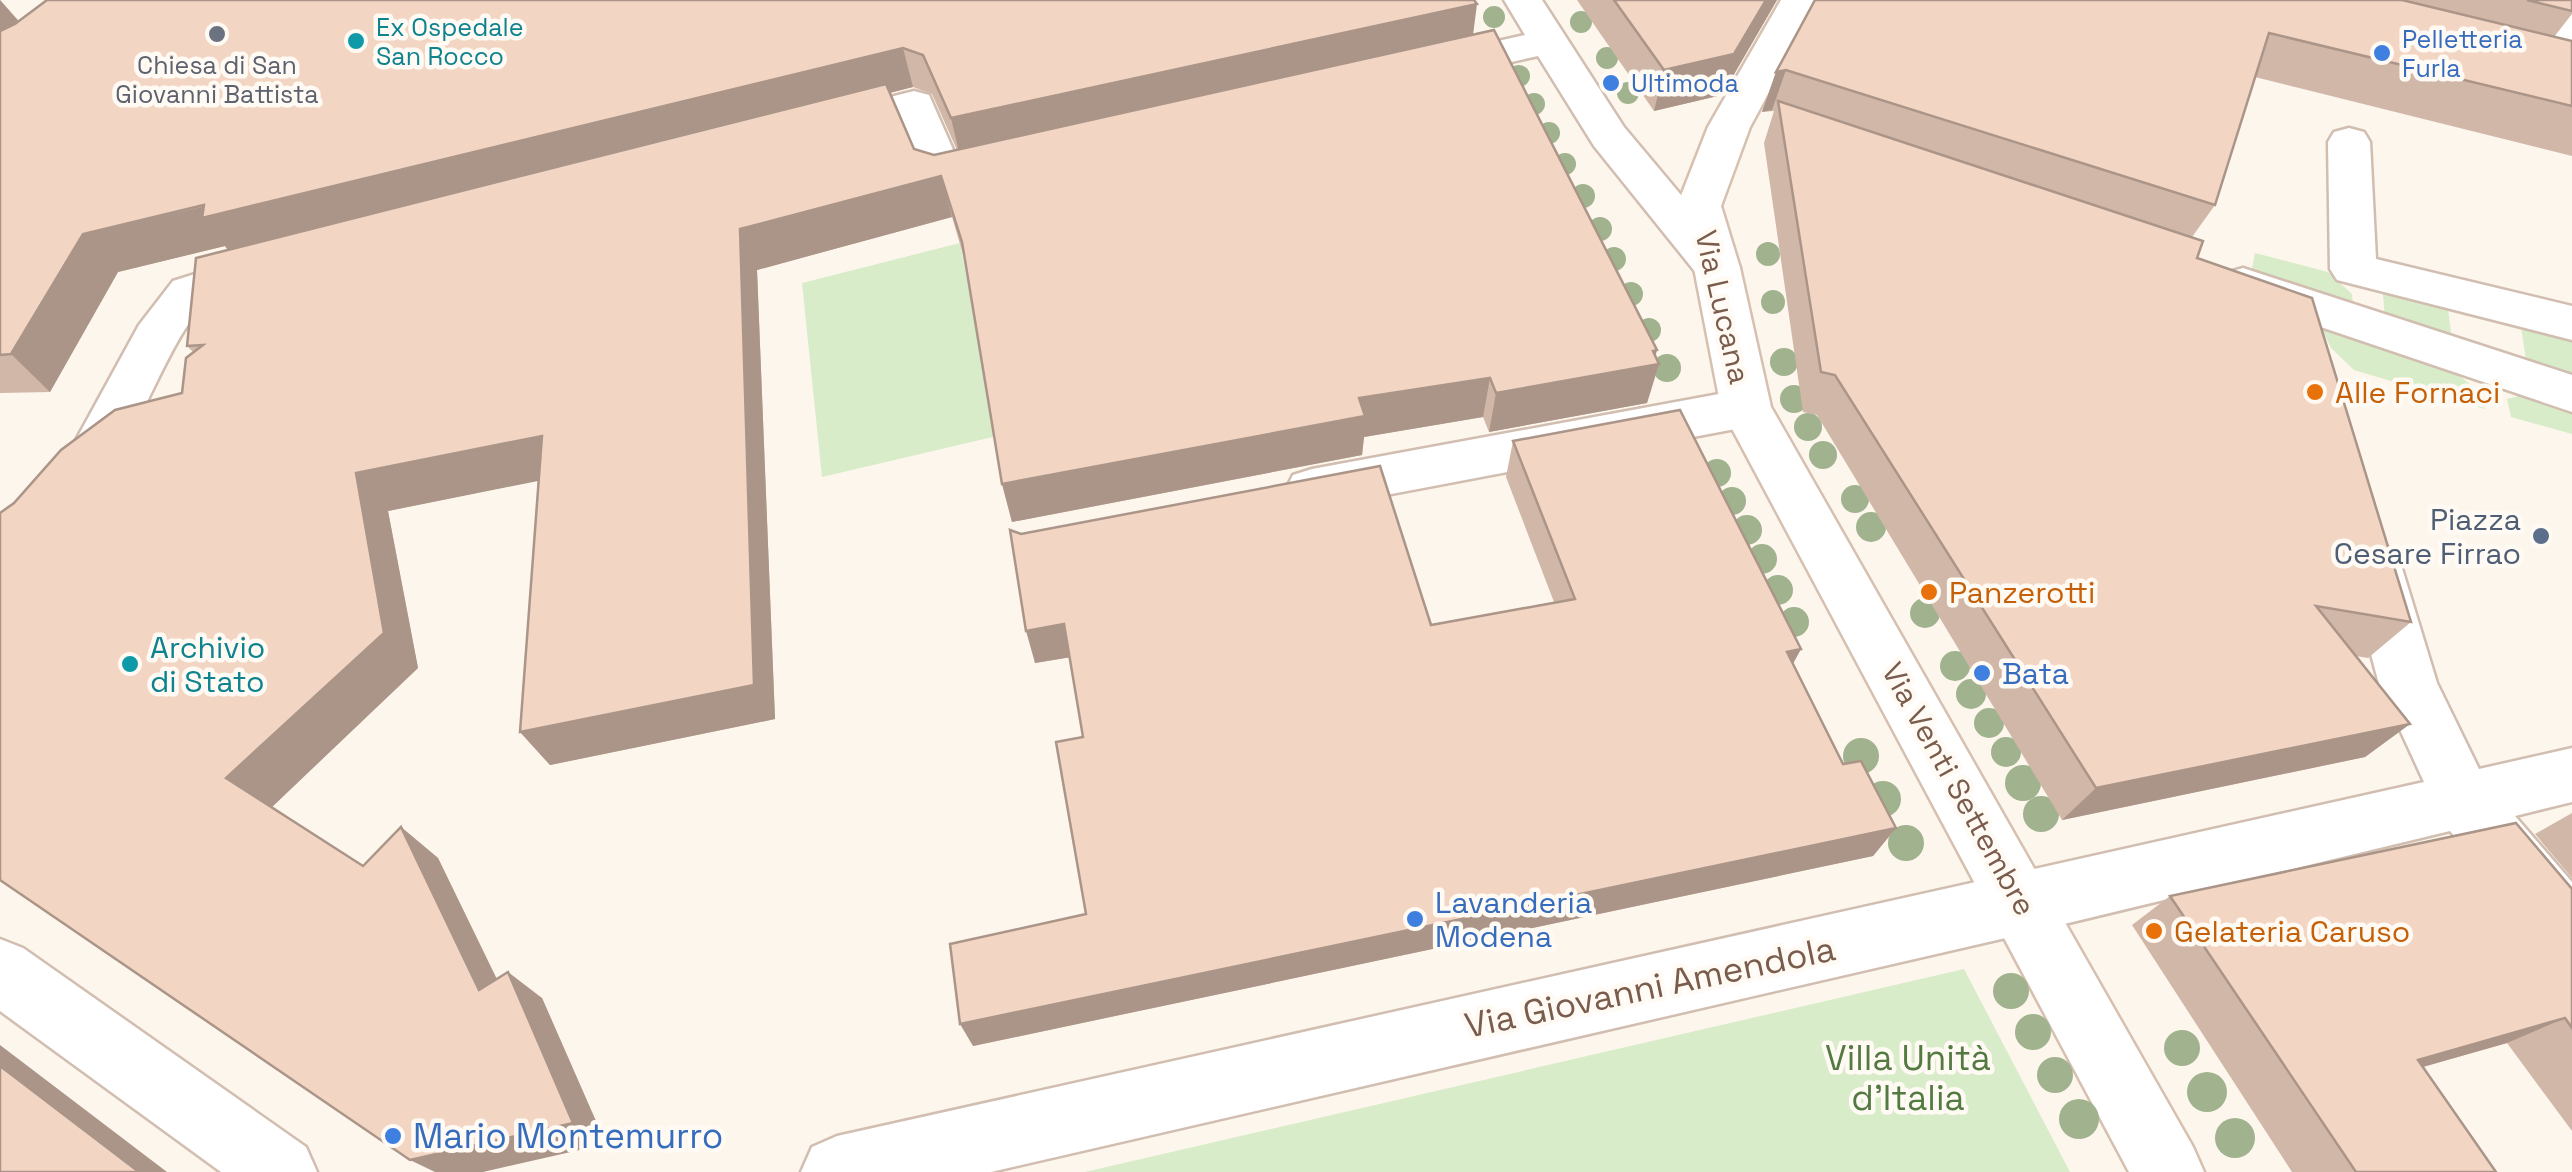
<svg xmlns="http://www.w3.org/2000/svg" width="2572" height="1172" font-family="'Space Grotesk',sans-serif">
<rect width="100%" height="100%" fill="#fdf6ec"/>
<g fill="#d8ecc9">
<polygon points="960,243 997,436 822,477 802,283"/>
<polygon points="2255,253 2328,272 2352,294 2353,305 2251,273"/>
<polygon points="2382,284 2447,301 2452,340 2385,318"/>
<polygon points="2520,320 2572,332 2572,380 2527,366"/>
<polygon points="2322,329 2457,374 2480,392 2485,409 2354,370 2331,348"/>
<polygon points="2519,396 2572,413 2572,434 2511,417 2507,399"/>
<polygon points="1964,969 2070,1172 1085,1172"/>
</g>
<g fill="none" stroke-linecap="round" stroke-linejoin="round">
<defs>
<g id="street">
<polygon points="1504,0 1542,0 1624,127 1733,257 1740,268 1733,279 1717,284 1701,279 1594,146 1538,56 1430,80 1416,77 1410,68 1416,59 1525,35"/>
<polygon points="2547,0 2572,0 2572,84 2550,83 2544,74"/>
<polygon points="914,91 929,95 958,161 990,154 1005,158 1012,168 1005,178 943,193 928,189 899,121 822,140 807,136 801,127 807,118"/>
<polygon points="2349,128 2364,132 2370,142 2376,259 2572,306 2572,340 2337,280 2330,269 2328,142 2334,132"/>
<path d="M264 252 280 257 287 268 280 279C259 287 227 292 208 304 189 316 174 348 164 367 126 442 87 543 0 572V520L28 498 65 460 139 325 173 281Z"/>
<polygon points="2243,268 2572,375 2572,412 2226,295 2220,284 2226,273"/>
<polygon points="1746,389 1764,395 1771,408 1764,421 1746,427 1312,509 1293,503 1286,489 1293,475 1312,469"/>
<polygon points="2374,543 2393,549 2401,565 2437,683 2479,769 2572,748 2572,802 2515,816 2572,882 2572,961 2549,952 2450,831 2023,934 991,1172 801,1172 812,1147 837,1136 2424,782 2379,684 2347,565 2355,549"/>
<polygon points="0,939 23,948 306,1147 317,1172 221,1172 0,1011"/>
</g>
<polygon id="secondary" points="1781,0 1819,0 1750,127 1721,206 1740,268 1771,407 2193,1147 2204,1172 2129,1172 1721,408 1694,268 1677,206 1708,127"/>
</defs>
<use href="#street" stroke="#d1beb0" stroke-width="5"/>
<use href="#secondary" stroke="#d6c0b0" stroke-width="5"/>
<use href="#street" fill="#fff" fill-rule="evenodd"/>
<use href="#secondary" fill="#fff" fill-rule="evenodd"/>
</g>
<g fill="#a0b28e">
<circle cx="1494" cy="17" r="11"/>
<circle cx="1581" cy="22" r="11"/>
<circle cx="1607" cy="58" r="11"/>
<circle cx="1519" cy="76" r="11"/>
<circle cx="1628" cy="93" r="11"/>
<circle cx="1534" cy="104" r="11"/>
<circle cx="1549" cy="133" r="11"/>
<circle cx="1565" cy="164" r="11"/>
<circle cx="1583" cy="196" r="12"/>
<circle cx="1600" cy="229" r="12"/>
<circle cx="1768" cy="254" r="12"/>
<circle cx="1614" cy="259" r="12"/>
<circle cx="1631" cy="294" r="12"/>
<circle cx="1773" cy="302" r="12"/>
<circle cx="1649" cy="330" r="12"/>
<circle cx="1784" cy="362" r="14"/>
<circle cx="1667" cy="368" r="14"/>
<circle cx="1794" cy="399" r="14"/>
<circle cx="1808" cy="427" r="14"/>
<circle cx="1823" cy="455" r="14"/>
<circle cx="1717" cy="473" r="14"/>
<circle cx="1855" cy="499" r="14"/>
<circle cx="1732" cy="501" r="14"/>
<circle cx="1871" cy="527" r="15"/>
<circle cx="1747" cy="530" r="15"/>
<circle cx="1762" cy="559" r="15"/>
<circle cx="1778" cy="590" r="15"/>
<circle cx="1925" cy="613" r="15"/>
<circle cx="1794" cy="622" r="15"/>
<circle cx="1955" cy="666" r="15"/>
<circle cx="1971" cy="694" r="15"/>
<circle cx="1989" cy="723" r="15"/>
<circle cx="2006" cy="752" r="15"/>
<circle cx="1861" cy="756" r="18"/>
<circle cx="2023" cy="783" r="18"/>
<circle cx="1883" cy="799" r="18"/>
<circle cx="2041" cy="814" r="18"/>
<circle cx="1906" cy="843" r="18"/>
<circle cx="2011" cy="991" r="18"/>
<circle cx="2033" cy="1032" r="18"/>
<circle cx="2182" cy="1048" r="18"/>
<circle cx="2055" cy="1075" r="18"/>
<circle cx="2207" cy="1092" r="20"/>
<circle cx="2079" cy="1119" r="20"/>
<circle cx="2235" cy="1138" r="20"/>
</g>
<g fill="#d1b7a8" fill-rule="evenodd">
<path d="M0 0 19 21 1473 34 1659 364 1647 403 1489 432 1483 417 1364 437 1362 455 1012 522 1002 484 965 261 952 217 757 270 775 719 550 765 520 732 539 480 388 511 418 668 271 807 363 866 401 827 438 858 497 979 542 998 606 1144 0 880 182 393 193 352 187 346 228 250 225 246 118 272 50 392 0 393ZM913 87 932 94 957 150 934 155 914 149 890 93Z"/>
<polygon points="1577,0 1777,0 1722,95 1654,111"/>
<polygon points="1815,0 2572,0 2572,14 2554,37 2572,41 2572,156 2255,77 2215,205 2192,237 2197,258 2411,622 2368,658 2356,656 2410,724 2365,757 2062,820 1817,415 1803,412 1764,143 1774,111 1762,112 1776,72"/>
<polygon points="1513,441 1801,649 1793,664 1843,764 1896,828 1873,856 973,1046 1086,914 1083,737 1070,657 1035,663 1021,534 1431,625 1554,602 1506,477"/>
<polygon points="2572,813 2572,878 2535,834"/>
<polygon points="2572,889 2572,1131 2507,1043 2423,1067 2496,1172 2292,1172 2132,925 2170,896"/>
</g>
<g fill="#aa9588">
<polygon points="0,0 26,30 0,49"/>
<polygon points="1766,0 1777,0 1722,95 1654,111 1664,70"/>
<polygon points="1477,4 1472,43 960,157 951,118"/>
<polygon points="903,48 913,87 233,257 225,246 118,272 50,392 11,354 83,234"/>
<polygon points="1786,70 1772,110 1762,112 1776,72"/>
<polygon points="941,176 952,217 757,270 775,719 550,765 520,732 740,229"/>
<polygon points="1657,350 1653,365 1659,364 1647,403 1489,432 1496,393"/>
<polygon points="1490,378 1483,417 1364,437 1362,455 1012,522 1002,484 1359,398"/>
<polygon points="542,436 568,475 388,511 418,668 269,810 226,778 356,473"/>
<polygon points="1064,624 1072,657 1035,663 1026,631"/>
<polygon points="1801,649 1783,681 1787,652"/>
<polygon points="2410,724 2365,757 2062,820 2096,788"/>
<polygon points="401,827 438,858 514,1015 479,990"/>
<polygon points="1896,828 1873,856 973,1046 960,1024"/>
<polygon points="508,972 542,998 606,1144 483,1172 435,1172 410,1160"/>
<polygon points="2565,1018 2507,1043 2366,1083 2418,1060"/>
<polygon points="0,1045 167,1172 139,1172 0,1066"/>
</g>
<g fill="#f3d5c3" stroke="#aa9588" stroke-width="2.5">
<polygon points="47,0 1474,0 1477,4 951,118 923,55 903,48 202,218 204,205 83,234 11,354 0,355 0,31 15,24"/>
<polygon points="1614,0 1766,0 1734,54 1664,70"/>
<polygon points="1815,0 2402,0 2572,41 2572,106 2269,33 2215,205 1786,70 1776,72"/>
<polygon points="2527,0 2572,0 2572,11"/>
<polygon points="1494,30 1657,350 1653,351 1659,364 1496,393 1490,378 1359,398 1365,416 1002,484 962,242 941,176 740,229 754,685 520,732 542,436 356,473 384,633 226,778 363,866 401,827 479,990 508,972 573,1123 410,1160 0,880 0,513 14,503 61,450 115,410 182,393 186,358 203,345 187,346 196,258 886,84 914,149 934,155"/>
<polygon points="1778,101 2203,241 2197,258 2312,298 2411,622 2316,606 2410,724 2096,788 1835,375 1821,372"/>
<polygon points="1680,410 1801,649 1787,652 1843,764 1861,761 1896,828 960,1024 950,944 1086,914 1056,742 1083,737 1064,624 1026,631 1010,530 1021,534 1380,466 1431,625 1575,599 1513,441"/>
<polygon points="2516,823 2572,889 2572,1028 2565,1018 2418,1060 2496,1172 2356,1172 2170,896"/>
<polygon points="0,1066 139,1172 0,1172"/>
</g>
<circle fill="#6b7280" stroke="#fffaf3" stroke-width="4" cx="217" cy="34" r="10"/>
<g fill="#0f9aa8" stroke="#fffaf3" stroke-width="4">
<circle cx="356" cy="41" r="10"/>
<circle cx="130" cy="664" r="10"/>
</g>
<g fill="#3f7fe0" stroke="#fffaf3" stroke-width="4">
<circle cx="2382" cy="53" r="10"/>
<circle cx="1611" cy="83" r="10"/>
<circle cx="1982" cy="673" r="10"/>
<circle cx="1415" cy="919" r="10"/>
<circle cx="393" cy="1136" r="10"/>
</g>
<g fill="#e8710a" stroke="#fffaf3" stroke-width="4">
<circle cx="2315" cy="392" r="10"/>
<circle cx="1929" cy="592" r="10"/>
<circle cx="2154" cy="931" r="10"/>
</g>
<circle fill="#5c6f8a" stroke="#fffaf3" stroke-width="4" cx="2541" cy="536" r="10"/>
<g text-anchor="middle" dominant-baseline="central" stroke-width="9" stroke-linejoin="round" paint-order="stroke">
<g font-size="25" fill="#0d838f" stroke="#fffaf3" text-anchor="start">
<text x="376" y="27">Ex Ospedale<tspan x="376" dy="29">San Rocco</tspan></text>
</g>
<g font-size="25" fill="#366cbe" stroke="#fffaf3" text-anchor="start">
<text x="2402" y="39">Pelletteria<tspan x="2402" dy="29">Furla</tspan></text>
<text x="1631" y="83">Ultimoda</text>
</g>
<g font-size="25" fill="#5b616d" stroke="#fffaf3">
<text x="217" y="65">Chiesa di San<tspan x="217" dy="29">Giovanni Battista</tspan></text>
</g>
<g font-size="30" fill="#7a5c4d" stroke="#fffaf3">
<text transform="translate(1723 307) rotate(77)">Via Lucana</text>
<text transform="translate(1959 789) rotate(61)">Via Venti Settembre</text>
</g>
<g font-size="30" fill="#c56008" stroke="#fffaf3" text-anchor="start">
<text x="2335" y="392">Alle Fornaci</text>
<text x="1949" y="592">Panzerotti</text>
<text x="2174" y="931">Gelateria Caruso</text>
</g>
<g font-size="30" fill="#4e5e75" stroke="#fffaf3" text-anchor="end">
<text x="2521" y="519">Piazza<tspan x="2521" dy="34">Cesare Firrao</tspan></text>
</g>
<g font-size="30" fill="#0d838f" stroke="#fffaf3" text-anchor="start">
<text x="150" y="647">Archivio<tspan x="150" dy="34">di Stato</tspan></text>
</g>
<g font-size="30" fill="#366cbe" stroke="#fffaf3" text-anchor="start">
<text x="2002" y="673">Bata</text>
<text x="1435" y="902">Lavanderia<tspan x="1435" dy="34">Modena</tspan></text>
</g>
<g font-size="35" fill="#7a5c4d" stroke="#fffaf3">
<text transform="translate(1650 987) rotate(-12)">Via Giovanni Amendola</text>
</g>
<g font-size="35" fill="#537a41" stroke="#fffaf3">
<text x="1908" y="1058">Villa Unità<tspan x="1908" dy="40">d’Italia</tspan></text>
</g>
<g font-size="35" fill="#366cbe" stroke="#fffaf3" text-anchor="start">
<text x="413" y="1136">Mario Montemurro</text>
</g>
</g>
</svg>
